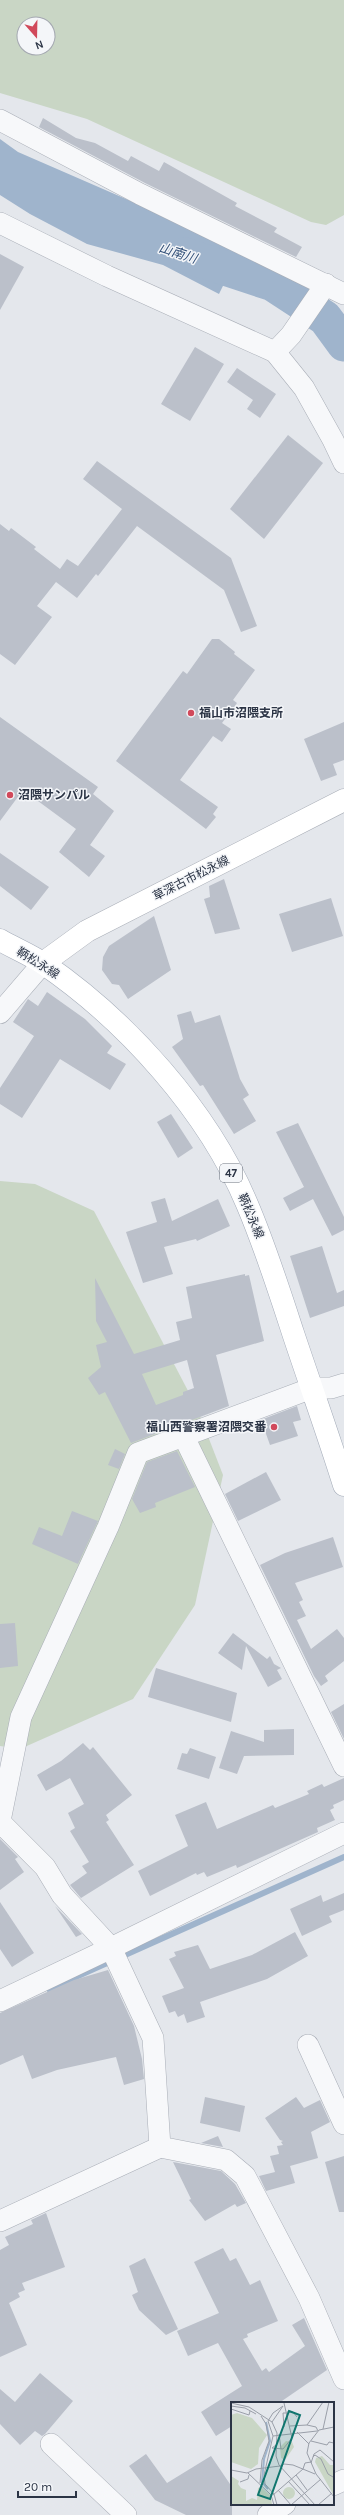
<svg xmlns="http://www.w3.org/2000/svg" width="344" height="2515" font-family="Karla,'Noto Sans JP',sans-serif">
<rect width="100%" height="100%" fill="#e4e7ec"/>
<g fill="#c9d6c5" fill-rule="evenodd">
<path d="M0 0H344V215L326 225 311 222 87 119 0 93ZM24 24H48V48H24Z"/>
<polygon points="0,1181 35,1184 94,1211 197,1408 223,1475 195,1605 133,1699 20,1749 0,1746"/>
</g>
<polygon fill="#9fb4cc" points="0,139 18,152 241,249 219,294 163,265 87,244 30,214 0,195"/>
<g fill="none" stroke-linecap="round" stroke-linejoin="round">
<polyline stroke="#9fb4cc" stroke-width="6" points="49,1989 344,1857"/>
<polyline stroke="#9fb4cc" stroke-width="35" points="185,255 273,284 325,318 344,344"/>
</g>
<g fill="#bbc0ca" fill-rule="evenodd">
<polygon points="43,118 76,138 95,143 128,161 131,156 159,171 164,162 237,203 235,206 277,228 274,232 302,247 296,257 145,183 39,127"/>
<polygon points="0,254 24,267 0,310"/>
<polygon points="195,347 224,364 190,421 161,404"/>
<polygon points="237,368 276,394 260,418 247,409 253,400 227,382"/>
<polygon points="288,435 323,463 264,539 230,509"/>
<polygon points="97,461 231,558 257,626 241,632 224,590 137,526 98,576 96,574 77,598 56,582 37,606 52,617 15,665 0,654 0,524 9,531 11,528 36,547 34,549 60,569 67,559 78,566 122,509 83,479"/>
<polygon points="212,639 219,639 235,652 234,654 255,670 233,700 237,703 222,723 231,729 222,742 213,736 180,780 218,807 213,814 216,817 206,829 116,761 183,671 187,674"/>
<polygon points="0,717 98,787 93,794 114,811 90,845 105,856 89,877 59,852 76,829 23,790 0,821"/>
<polygon points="344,722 344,760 333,764 337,775 321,781 304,739"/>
<polygon points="0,853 49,887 31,910 0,886"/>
<polygon points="224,879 240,929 215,934 204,899 210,897 209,886"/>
<polygon points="331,898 343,936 292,952 279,914"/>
<polygon points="154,916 171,970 128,999 119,985 112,984 102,970 103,957 109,946"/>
<polygon points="47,992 85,1019 112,1046 107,1053 126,1064 110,1090 60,1059 22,1118 0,1104 0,1088 34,1036 13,1022 28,999 38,1006"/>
<polygon points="191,1011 195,1023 220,1015 240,1079 249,1095 243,1099 256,1121 234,1134 203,1085 200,1086 172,1047 183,1039 177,1015"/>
<polygon points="171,1114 193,1148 178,1158 157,1122"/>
<polygon points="298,1123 344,1217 344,1230 332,1236 313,1199 290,1211 283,1198 304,1187 276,1132"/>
<polygon points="165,1198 172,1221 218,1199 230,1226 197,1241 196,1239 164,1247 173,1274 143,1283 126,1232 157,1222 151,1202"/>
<polygon points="322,1246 337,1293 344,1290 344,1306 310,1318 290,1256"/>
<path d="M245 1274V1276L249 1275 264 1341 216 1355 229 1406 131 1443 105 1392 99 1395 88 1378 101 1367 96 1345 107 1342 96 1321 95 1278 134 1354 180 1340 176 1322 192 1318 186 1287ZM187 1360 194 1388 183 1392V1395L156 1405 142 1374Z"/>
<polygon points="297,1406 301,1420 293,1422 298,1436 270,1445 265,1431 256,1434 253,1423"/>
<polygon points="115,1449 125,1454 119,1469 108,1465"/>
<polygon points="177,1451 195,1487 155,1503 156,1507 140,1513 132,1499 147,1462"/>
<polygon points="266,1472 281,1500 238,1521 225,1494"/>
<polygon points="72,1511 98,1521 78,1564 32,1544 39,1527 62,1536"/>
<polygon points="333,1537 343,1567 295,1583 303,1600 299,1602 306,1616 297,1620 311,1649 337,1629 344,1638 344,1661 325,1676 328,1681 321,1686 314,1676 260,1565 285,1553"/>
<polygon points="15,1623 18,1666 0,1668 0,1624"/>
<polygon points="233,1633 267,1659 270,1656 274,1664 281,1668 277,1670 282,1679 268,1687 246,1646 242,1670 218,1653"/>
<polygon points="156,1668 237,1693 231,1722 148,1697"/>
<polygon points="344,1704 344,1739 331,1712"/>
<polygon points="294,1729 294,1755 244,1756 237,1774 219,1768 231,1731 264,1742 264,1730"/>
<polygon points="83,1743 90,1750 93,1747 132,1795 106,1815 109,1820 106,1822 134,1865 81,1898 70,1885 87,1873 82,1866 89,1862 70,1831 75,1828 68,1813 84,1804 70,1778 46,1791 37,1775 61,1761"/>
<polygon points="190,1748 216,1757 209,1779 177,1769 182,1753 187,1754"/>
<polygon points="344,1778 344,1800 333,1805 334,1808 330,1810 335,1820 317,1828 318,1832 237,1868 236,1865 207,1877 204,1872 197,1875 196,1873 150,1896 138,1871 188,1846 175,1815 206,1802 217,1829 273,1805 275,1808 309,1794 307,1791 322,1784 324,1787"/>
<polygon points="0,1839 18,1857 15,1859 24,1872 0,1890"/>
<polygon points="344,1893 344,1910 329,1916 332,1922 302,1936 290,1909 321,1895 323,1902"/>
<polygon points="0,1902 34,1953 12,1967 0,1949"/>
<polygon points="55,1906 82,1934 76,1937"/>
<polygon points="295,1932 308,1956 267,1979 200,2002 205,2017 187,2023 184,2014 178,2017 175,2011 169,2013 162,1996 184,1988 169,1959 176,1956 174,1952 198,1945 210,1969 252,1955"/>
<polygon points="108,1970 134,2026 142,2059 144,2079 124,2085 116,2057 57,2070 32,2079 23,2055 0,2065 0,2013 74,1980"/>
<polygon points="205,2097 245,2106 240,2132 200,2123"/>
<polygon points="296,2097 304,2108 320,2100 330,2122 311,2132 318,2158 290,2166 295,2183 266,2191 259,2176 275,2172 270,2156 279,2154 277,2146 283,2145 281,2142 283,2141 280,2140 265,2118"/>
<polygon points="218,2136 223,2147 201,2143"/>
<polygon points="344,2156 344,2212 339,2212 325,2162"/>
<polygon points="173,2162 221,2171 235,2184 246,2203 237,2207 235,2204 205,2221 189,2200 191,2199"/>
<polygon points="46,2213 65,2267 22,2283 25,2290 18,2293 20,2297 9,2303 27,2345 0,2357 0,2250 9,2245 5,2237 33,2224 31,2220"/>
<polygon points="223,2248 230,2261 236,2258 250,2285 260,2280 278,2321 247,2334 248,2337 243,2339 262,2371 266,2368 269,2372 305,2346 292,2325 304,2318 327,2370 279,2403 232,2403 232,2426 216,2436 201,2412 242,2386 218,2343 188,2356 177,2331 219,2313 194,2262"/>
<polygon points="145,2258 178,2329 166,2335 139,2310 132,2295 138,2292 129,2266"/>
<polygon points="40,2373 73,2401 45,2434 42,2436 35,2431 20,2445 0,2424 0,2389 15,2402"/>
<polygon points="146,2454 167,2483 211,2456 232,2487 232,2515 186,2515 155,2500 129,2466"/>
</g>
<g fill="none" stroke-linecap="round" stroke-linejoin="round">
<defs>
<g id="minor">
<polyline points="0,120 140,194 344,294"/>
<polyline points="0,223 107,276 275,352 304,388 333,440 344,463"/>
<polyline points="275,352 291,335 326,284"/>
<polyline points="0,1013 43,963"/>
<polyline points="184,1437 344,1766"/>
<polyline points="0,1821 21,1717 108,1527 138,1453 312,1388 331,1388 344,1384"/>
<polyline points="0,1822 45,1867 62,1895 111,1948 153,2038 160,2147 226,2160 245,2176 309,2298 344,2379"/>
<polyline points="0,2001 111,1948 344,1833"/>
<polyline points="308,2045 344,2124"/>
<polyline points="0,2221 160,2147"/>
<polyline points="51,2444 126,2515"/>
<polyline points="333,2485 344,2480"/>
<polyline points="268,2515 285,2504"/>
</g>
<polyline id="secondary" points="43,963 87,931 344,800"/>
<path id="primary" d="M0 940C14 948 31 955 44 964 127 1021 208 1111 247 1204 265 1246 279 1290 293 1333 310 1384 328 1434 344 1485"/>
</defs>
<use href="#minor" stroke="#a9aeb7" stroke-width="22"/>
<use href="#secondary" stroke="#a9aeb7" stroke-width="23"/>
<use href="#primary" stroke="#a3abb8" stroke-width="23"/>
<use href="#minor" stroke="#f7f8fa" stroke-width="21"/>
<use href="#secondary" stroke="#fff" stroke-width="22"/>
<use href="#primary" stroke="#fff" stroke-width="22"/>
</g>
<g fill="#d1495b" stroke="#f4f6f9" stroke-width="1.5">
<circle cx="191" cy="713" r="4"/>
<circle cx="10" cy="795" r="4"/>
<circle cx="274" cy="1427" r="4"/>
</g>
<g text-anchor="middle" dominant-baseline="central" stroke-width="3" stroke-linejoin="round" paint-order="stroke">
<rect fill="#f4f6f9" stroke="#676e7b" stroke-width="1" x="220" y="1164" width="22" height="18" rx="3"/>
<g font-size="11" font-weight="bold" fill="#2b3445">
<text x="231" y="1173">47</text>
</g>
<g font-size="12" font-weight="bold" fill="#2b3445" stroke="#f4f6f9" text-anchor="start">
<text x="199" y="713">福山市沼隈支所</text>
<text x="18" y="795">沼隈サンパル</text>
<text x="266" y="1427" text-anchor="end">福山西警察署沼隈交番</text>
</g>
<g font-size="12" fill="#2b3445" stroke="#f4f6f9">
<text transform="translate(191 878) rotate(-27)">草深古市松永線</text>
<text transform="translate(38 963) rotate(32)">鞆松永線</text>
<text transform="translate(251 1216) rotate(67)">鞆松永線</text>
</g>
<g font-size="13" font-style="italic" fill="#34527a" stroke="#f4f6f9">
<text transform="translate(178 253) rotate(18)">山南川</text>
</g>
</g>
<g transform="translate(231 2402)">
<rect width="103" height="103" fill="#e4e7ec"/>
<path d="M6 11 21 16 36 33 28 46 27 62 20 67 0 60V13ZM55 39 61 40 63 45 54 58 50 56 49 45ZM91 54 99 63H103V94L84 60 85 56ZM0 74 8 79 7 82 10 86 15 88V99L21 96 26 98 27 86 30 85 40 94 41 103H0ZM52 91a6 6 0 1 1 12 0a6 6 0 1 1-12 0Z" fill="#c9d6c5"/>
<path fill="none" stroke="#9fb4cc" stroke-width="2" d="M35 20 39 39 33 57 31 80 37 87"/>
<path fill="none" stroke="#9a9fa9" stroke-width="1" d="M0 1 18 5 41 20 46 31 45 54 48 63 84 103M0 4 14 6 25 12M0 7 18 13 19 9M56 10H62L66 15M41 20 52 4M76 23 92 0M59 24 76 23 85 25 87 29M53 25 52 11H56M103 25 88 28 78 41 76 51 85 72 103 95M92 27 98 0M66 30 78 42M48 32 50 47M42 34 86 29M80 39 96 43 98 40 103 41M45 43 41 46 52 47 61 36 53 1M82 55 84 53 90 57 97 72 102 75M80 61 83 52 89 48 103 60M49 64 53 62 62 63 84 72M72 67 74 61 80 60M0 68 16 71 25 67 49 64M17 71 40 93 43 103M65 73 76 88M57 79 79 103M9 80 17 77 18 73M29 81 31 58 38 39 35 22 30 14M47 88 60 103M42 93 72 67M46 103 43 92 34 82 33 73 42 34 37 19 42 11 52 4M60 103 90 77M87 103 101 91"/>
<path fill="#0f766e" fill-opacity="0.15" stroke="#0f766e" stroke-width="2" d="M58 9 69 13 39 97 27 93Z"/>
<rect width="103" height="103" fill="none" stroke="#2b3445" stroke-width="2"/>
</g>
<g transform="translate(36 36) rotate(160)"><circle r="19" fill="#f4f6f9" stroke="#a4a8b1"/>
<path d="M0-3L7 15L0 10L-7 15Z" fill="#d1495b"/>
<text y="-6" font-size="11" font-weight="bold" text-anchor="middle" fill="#2b3445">N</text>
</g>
<path d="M18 2491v6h58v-6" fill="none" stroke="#2b3445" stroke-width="2"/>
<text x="24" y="2491" font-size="12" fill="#2b3445" stroke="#f4f6f9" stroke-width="3" paint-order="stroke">20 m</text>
</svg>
